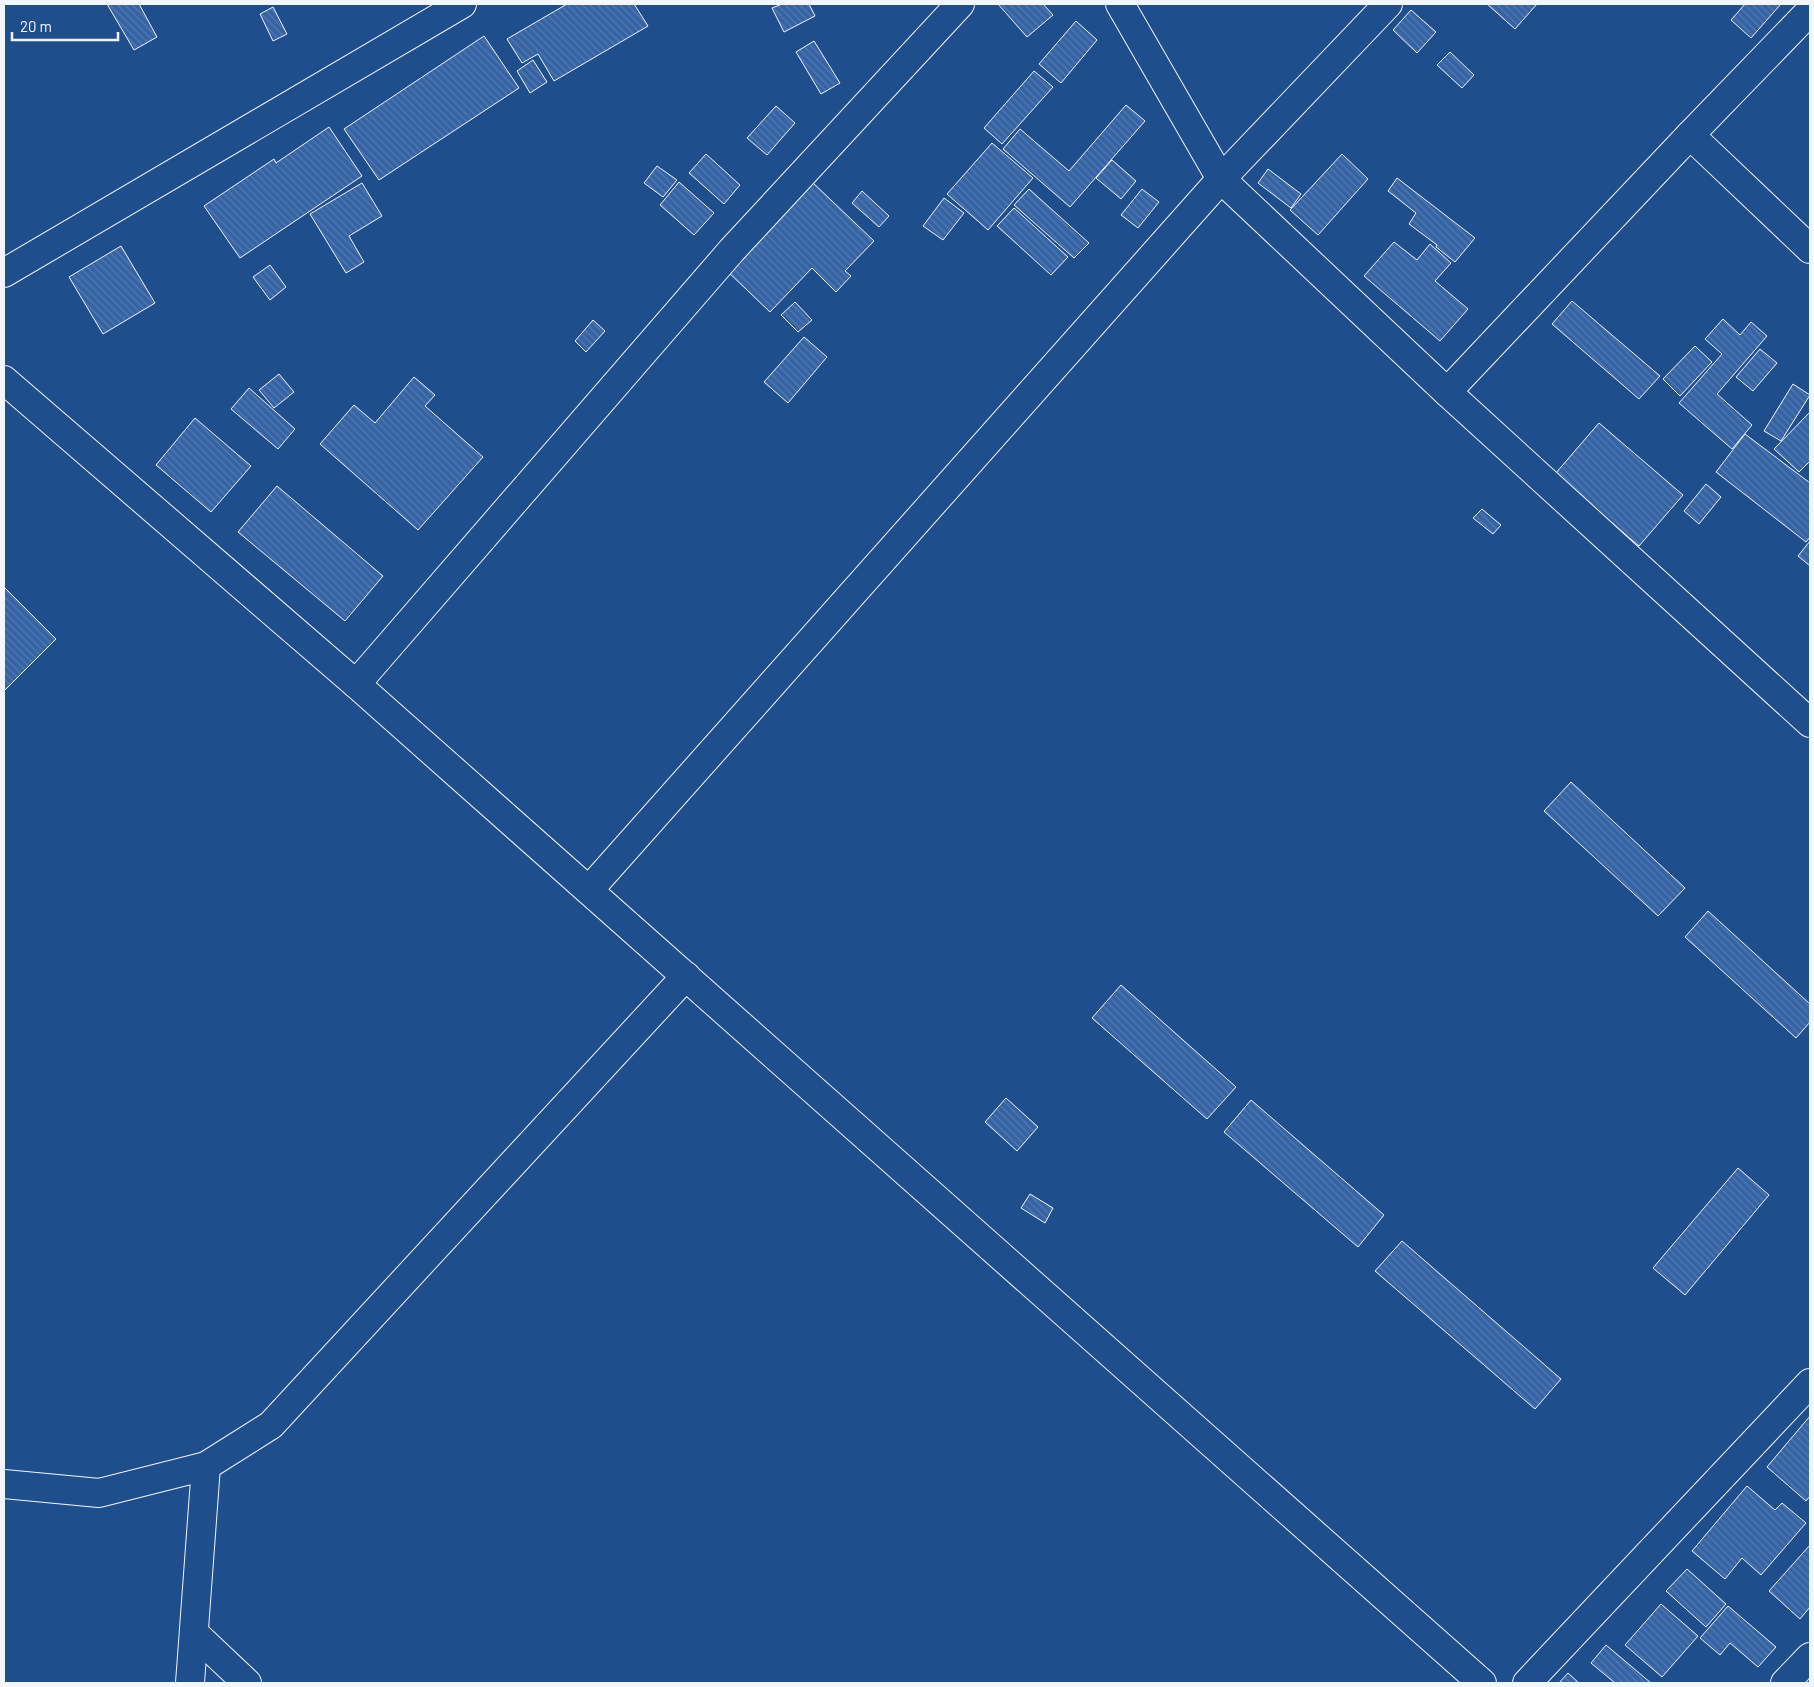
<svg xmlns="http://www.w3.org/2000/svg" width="1814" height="1687" font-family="Barlow,sans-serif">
<defs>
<pattern id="building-back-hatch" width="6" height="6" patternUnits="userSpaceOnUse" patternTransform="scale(1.25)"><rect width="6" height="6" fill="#3563a3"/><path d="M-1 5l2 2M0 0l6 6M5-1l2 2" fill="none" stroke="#537ab1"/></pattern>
</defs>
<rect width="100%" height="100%" fill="#1f4e8c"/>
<g fill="url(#building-back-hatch)" stroke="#f2f6ff">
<polygon points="107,4 139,4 157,37 134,50"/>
<polygon points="567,4 634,4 648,26 554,81 538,54 522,63 507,39"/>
<polygon points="782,4 809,4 815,16 784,32 772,8"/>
<polygon points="998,4 1043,4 1053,15 1027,37"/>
<polygon points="1487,4 1537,4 1515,29"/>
<polygon points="1745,4 1781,4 1751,38 1731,20"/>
<polygon points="273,7 287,34 273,41 260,14"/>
<polygon points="1411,10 1436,32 1417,53 1393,30"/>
<polygon points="1076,21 1097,40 1061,83 1039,64"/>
<polygon points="484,36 519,88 379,180 344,129"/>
<polygon points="814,41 840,83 821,94 796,52"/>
<polygon points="1450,52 1474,75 1462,88 1437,65"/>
<polygon points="533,60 547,82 530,93 517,71"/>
<polygon points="1034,71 1053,87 1002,144 984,128"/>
<polygon points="1126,105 1145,121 1070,207 1003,149 1020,129 1069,171"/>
<polygon points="776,106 795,123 767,155 747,138"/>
<polygon points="329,127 362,176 240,258 204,206 274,159 276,163"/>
<polygon points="992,143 1033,178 988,230 947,194"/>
<polygon points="706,154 740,185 724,204 689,173"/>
<polygon points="1342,154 1368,179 1318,235 1290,210"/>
<polygon points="1112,160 1136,181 1121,199 1096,178"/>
<polygon points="657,166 677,180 663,197 644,183"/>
<polygon points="1268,169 1301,194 1291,208 1258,183"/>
<polygon points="1397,178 1475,238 1455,262 1436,247 1437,245 1409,224 1416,213 1388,191"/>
<polygon points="811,181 874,241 845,271 851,276 836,292 812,268 770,312 726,270"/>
<polygon points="679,182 714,213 694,235 660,205"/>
<polygon points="362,183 382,216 349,236 364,262 346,273 310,214"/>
<polygon points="1029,189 1089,243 1074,258 1014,205"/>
<polygon points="1142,189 1159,202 1138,228 1121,215"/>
<polygon points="862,191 889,216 879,227 852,203"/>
<polygon points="944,198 964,213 943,240 923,226"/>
<polygon points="1014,208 1068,257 1051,275 997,226"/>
<polygon points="1394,242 1417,260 1430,244 1451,263 1435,281 1468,309 1440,341 1364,276"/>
<polygon points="121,246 155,303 103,334 69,277"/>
<polygon points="270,265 286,287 270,300 253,277"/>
<polygon points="1572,301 1660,376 1639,399 1552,324"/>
<polygon points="795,302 812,320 798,332 781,315"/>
<polygon points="1723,319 1740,335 1751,322 1767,336 1717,394 1752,425 1732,449 1679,403 1722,354 1705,339"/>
<polygon points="593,320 605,331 586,352 575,341"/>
<polygon points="804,337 827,357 788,403 764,382"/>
<polygon points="1695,346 1712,362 1680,396 1663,379"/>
<polygon points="1760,349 1777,363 1753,391 1736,377"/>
<polygon points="279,374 294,392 274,408 259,390"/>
<polygon points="414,377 435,395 425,406 483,457 418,530 320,444 354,405 375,423"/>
<polygon points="1793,384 1810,395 1781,441 1764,431"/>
<polygon points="249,388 295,429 278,449 231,409"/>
<polygon points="1810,412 1810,461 1799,472 1774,449"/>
<polygon points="195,418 251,466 211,512 156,465"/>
<polygon points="1599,423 1683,495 1639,546 1555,474"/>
<polygon points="1745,434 1810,483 1810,537 1806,542 1716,472"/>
<polygon points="1706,484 1721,497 1699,524 1684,511"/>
<polygon points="277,486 383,576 345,621 238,532"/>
<polygon points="1482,509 1501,525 1493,534 1473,518"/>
<polygon points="1810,541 1810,566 1798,556"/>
<polygon points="4,587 56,639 4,691"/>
<polygon points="1571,782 1685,888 1658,916 1544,811"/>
<polygon points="1708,911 1810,1004 1810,1022 1796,1038 1685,937"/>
<polygon points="1121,985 1236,1087 1207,1119 1092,1018"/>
<polygon points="1006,1098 1038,1127 1017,1151 985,1122"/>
<polygon points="1251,1100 1384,1215 1358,1247 1224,1132"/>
<polygon points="1738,1168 1769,1195 1685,1295 1653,1268"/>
<polygon points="1030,1194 1053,1208 1045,1223 1021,1208"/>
<polygon points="1402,1241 1561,1379 1535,1409 1375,1271"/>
<polygon points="1810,1416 1810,1496 1806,1501 1767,1467"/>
<polygon points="1747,1486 1775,1510 1782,1503 1806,1523 1761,1575 1742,1558 1725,1579 1692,1551"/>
<polygon points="1810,1545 1810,1607 1800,1619 1769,1591"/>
<polygon points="1687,1569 1726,1604 1706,1627 1666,1591"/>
<polygon points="1661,1604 1698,1636 1662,1677 1625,1645"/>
<polygon points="1728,1606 1776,1647 1758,1667 1730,1643 1720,1655 1700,1638"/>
<polygon points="1606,1645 1651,1683 1615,1683 1591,1663"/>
<polygon points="1568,1673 1579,1683 1559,1683"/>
</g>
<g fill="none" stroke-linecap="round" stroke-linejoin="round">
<defs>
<g id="minor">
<polyline points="1120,4 1221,179 1447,392 1810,723"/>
<polyline points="1690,135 1810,249"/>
<polyline points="4,273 462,4"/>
<polyline points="4,380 356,684 1482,1683"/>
<polyline points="1447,392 1690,135 1810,11"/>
<polyline points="356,684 732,250 960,4"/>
<polyline points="589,890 1221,179 1388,4"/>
<polyline points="4,1484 99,1493 206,1466 271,1425 686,976"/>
<polyline points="194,1633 247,1683"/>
<polyline points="190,1683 206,1466"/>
<polyline points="1527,1683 1810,1383"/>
<polyline points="1785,1683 1810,1657"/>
</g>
</defs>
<use href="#minor" stroke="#f2f6ff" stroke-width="30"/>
<use href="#minor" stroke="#1f4e8c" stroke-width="28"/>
</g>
<rect width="1814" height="1687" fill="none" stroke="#f2f6ff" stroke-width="10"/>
<path d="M12 32v8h106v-8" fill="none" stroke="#f2f6ff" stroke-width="2.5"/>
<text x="20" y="32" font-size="15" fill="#f2f6ff" stroke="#1f4e8c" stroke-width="4" paint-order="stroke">20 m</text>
</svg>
